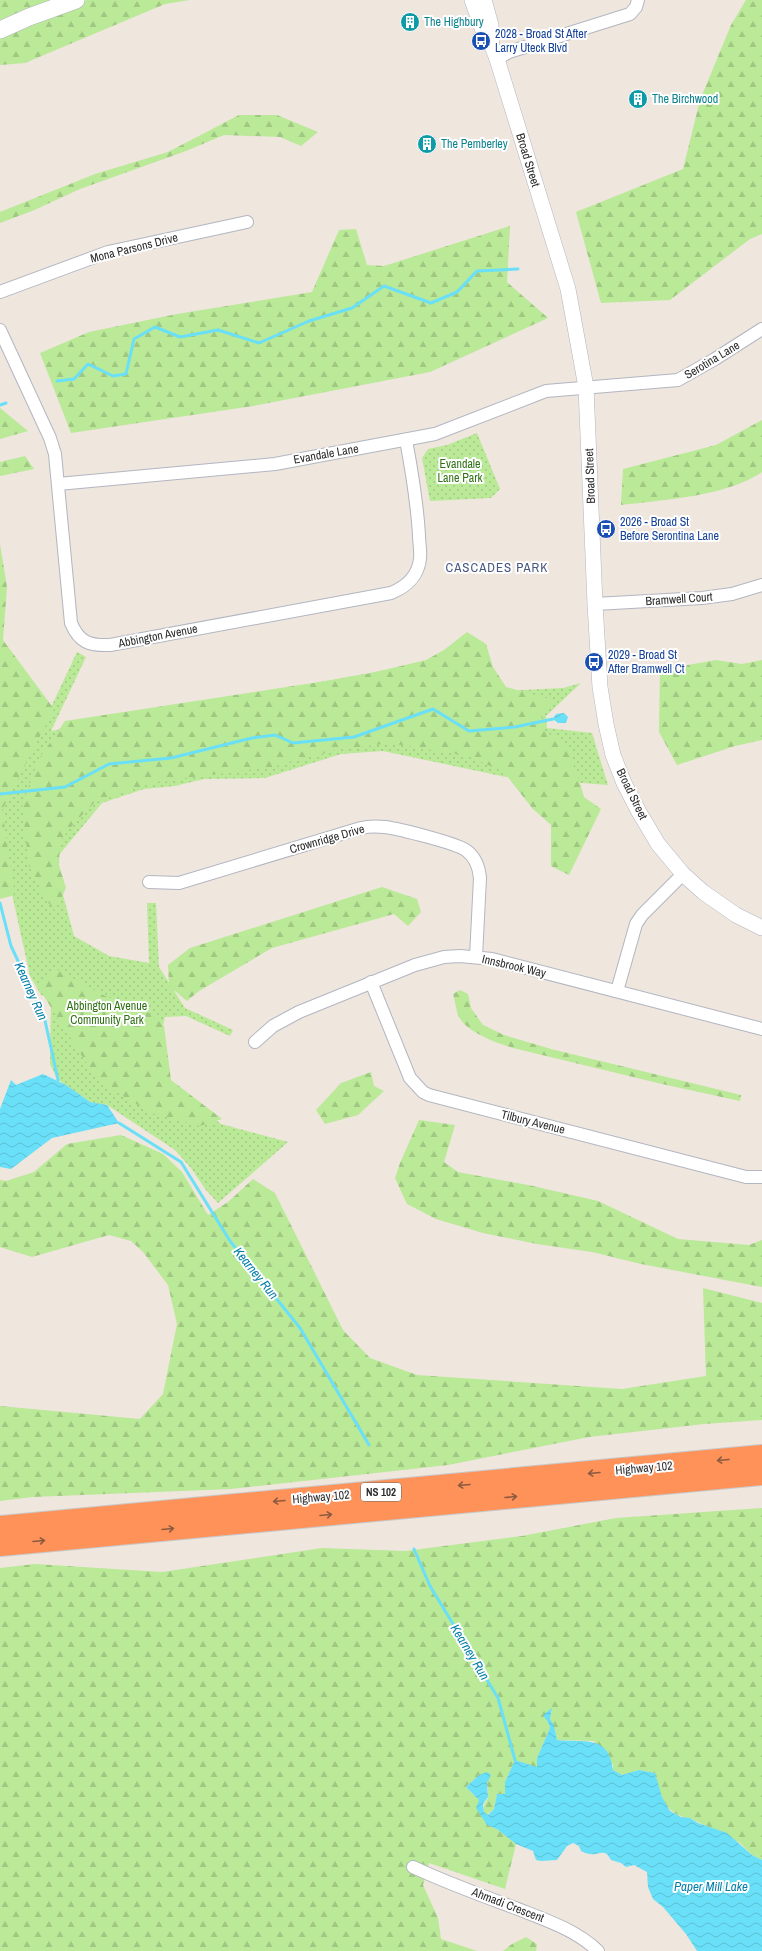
<svg xmlns="http://www.w3.org/2000/svg" width="762" height="1951" font-family="'Archivo Narrow',sans-serif">
<defs>
<pattern id="grass-dots" width="8" height="8" patternUnits="userSpaceOnUse"><rect width="8" height="8" fill="#bae997"/><path d="M2 2h.1M6 6h.1" fill="none" stroke="#a0c882" stroke-width="1.8" stroke-linecap="round"/></pattern>
<pattern id="forest-firs" width="22" height="20" patternUnits="userSpaceOnUse"><rect width="22" height="20" fill="#bae997"/><path d="M5 1l3.5 6h-7zM16 11l3.5 6h-7z" fill="#a0c882"/></pattern>
<pattern id="water-waves" width="16" height="10" patternUnits="userSpaceOnUse"><rect width="16" height="10" fill="#6adff8"/><path d="M0 5q4-4 8 0t8 0" fill="none" stroke="#5cc0d5"/></pattern>
</defs>
<rect width="100%" height="100%" fill="#efe6de"/>
<g fill="url(#grass-dots)">
<polygon points="477,433 500,489 491,498 430,501 422,458 428,449 447,445"/>
<polygon points="77,652 86,657 51,731 419,664 504,691 563,688 581,683 546,716 547,728 592,733 608,785 506,777 383,751 341,754 265,778 204,779 175,786 144,789 102,803 54,861 74,936 109,956 149,963 147,903 156,903 159,967 185,1008 233,1030 230,1036 186,1016 165,1017 152,1072 221,1124 288,1142 218,1203 206,1190 191,1168 175,1150 107,1105 90,1102 58,1080 50,1064 51,1003 47,997 41,995 30,976 12,894 0,864 0,738 45,720"/>
</g>
<g fill="url(#forest-firs)">
<polygon points="0,0 189,0 165,4 25,63 0,65"/>
<polygon points="746,0 762,0 762,234 750,239 670,300 601,303 576,212 683,169 700,100 731,25"/>
<polygon points="239,115 277,115 318,132 301,146 280,137 224,135 186,151 80,189 32,211 0,223 0,212 95,174 168,152"/>
<polygon points="510,226 507,282 548,318 430,372 253,406 71,433 40,353 89,332 177,314 312,292 339,230 356,229 367,265 384,266"/>
<polygon points="0,408 28,431 0,439"/>
<path d="M762 420V472C728 496 663 500 621 505L623 469 716 445Z"/>
<polygon points="25,456 34,469 0,476 0,462"/>
<polygon points="0,544 7,587 3,640 54,709 2,810 15,895 0,899"/>
<polygon points="467,632 486,644 493,667 506,687 553,700 541,714 544,731 569,745 584,797 601,809 569,875 551,866 551,825 532,808 504,772 468,756 390,743 337,750 272,767 185,778 142,786 94,803 75,822 60,841 59,865 66,888 55,911 44,897 29,866 22,806 38,760 65,721 359,676 426,660 444,650"/>
<polygon points="716,660 742,664 762,660 762,740 735,746 677,765 659,732 660,670"/>
<polygon points="382,887 417,899 421,912 408,926 394,914 272,948 199,991 187,1001 169,986 168,965 190,948"/>
<polygon points="56,969 105,996 149,1013 164,1026 171,1080 222,1119 200,1126 151,1113 98,1081 38,987"/>
<path d="M460 990 468 994 471 1008 483 1025 504 1035 551 1049 741 1095 740 1101 662 1084 513 1048C497 1043 465 1032 458 1015 456 1009 455 1001 453 994Z"/>
<polygon points="371,1072 374,1086 384,1091 358,1115 325,1124 316,1110 341,1083"/>
<polygon points="419,1120 455,1125 444,1162 458,1172 533,1186 598,1201 678,1239 749,1245 762,1240 762,1287 641,1264 592,1252 537,1244 483,1233 436,1219 407,1204 395,1178 400,1163"/>
<polygon points="121,1135 163,1154 182,1172 208,1215 228,1202 253,1179 275,1193 343,1330 370,1358 417,1375 622,1389 706,1376 703,1288 762,1303 762,1420 704,1424 589,1437 448,1465 231,1489 33,1497 0,1501 0,1406 140,1419 163,1394 177,1324 168,1285 143,1252 131,1241 109,1235 32,1257 0,1247 0,1180 6,1181 34,1172 67,1144"/>
<path d="M762 1508V1860L752 1855 740 1843 690 1818C665 1816 660 1794 655 1773L639 1770 622 1775 613 1770V1764L594 1741 557 1740 555 1729 550 1719 552 1709 546 1720 549 1724 550 1728 537 1758V1768L515 1760 505 1782V1794H497L494 1809 487 1815 484 1812C483 1802 487 1803 488 1797 489 1789 486 1781 483 1774L479 1775 466 1787 479 1800 487 1825 497 1829 516 1844 505 1889 429 1863 423 1885 438 1918 441 1939 477 1951H0V1568L35 1564 162 1572 322 1548 405 1551 522 1536 616 1518Z"/>
<polygon points="526,1937 537,1944 536,1951 503,1951 512,1944"/>
</g>
<g fill="url(#water-waves)">
<polygon points="564,713 568,717 566,723 558,723 553,719 556,714"/>
<polygon points="43,1074 66,1085 90,1102 107,1105 119,1123 52,1138 11,1169 0,1167 0,1109 11,1080 16,1085"/>
<path d="M552 1708 550 1719 554 1725 557 1740C584 1743 609 1734 613 1770L622 1775 639 1770 655 1773 662 1797 670 1811 681 1817 690 1818 698 1823 727 1833 752 1855 762 1860V1951H697L686 1934 663 1907 653 1899 648 1887 647 1872 634 1865 626 1867 621 1863 611 1860C606 1851 604 1852 595 1854 590 1855 585 1853 581 1851L579 1846 573 1843 567 1846 557 1860 541 1861 536 1860 533 1851 516 1844 497 1829 487 1825 476 1808 479 1800 466 1787 479 1775 487 1772 491 1775 487 1783 488 1797 483 1804 484 1812 488 1815 494 1809 497 1794H505V1782L515 1760 537 1767V1758L550 1728 549 1724 543 1715Z"/>
</g>
<g fill="none" stroke-linecap="round" stroke-linejoin="round">
<g stroke="#6adff8" stroke-width="3">
<polyline points="57,381 74,379 88,364 113,376 126,374 134,339 155,327 180,337 218,330 259,343 309,321 352,308 384,286 431,303 457,292 477,271 518,269"/>
<polyline points="0,405 6,403"/>
<polyline points="0,794 65,787 109,764 171,758 252,738 275,735 293,743 354,737 433,709 469,731 515,727 553,719"/>
<polyline points="0,903 11,946 44,1016 58,1080"/>
<polyline points="119,1123 181,1162 230,1241 300,1328 369,1445"/>
<polyline points="414,1549 430,1586 498,1698 515,1760"/>
</g>
<defs>
<g id="minor">
<polyline points="497,59 509,52 630,14 636,7 638,0"/>
<polyline points="0,292 108,252 247,222"/>
<path d="M0 330 50 438 55 454 71 623C79 642 89 646 110 645L391 593C406 587 418 576 420 559 421 552 419 542 419 535 417 502 412 472 406 440"/>
<polyline points="58,484 275,464 435,434 546,391 678,380 715,359 762,329"/>
<polyline points="595,604 702,598 732,594 762,585"/>
<path d="M149 882 179 883 361 828C369 826 376 826 385 827 399 829 457 843 467 851 476 858 479 867 480 878L476 957"/>
<polyline points="371,982 410,1078 423,1092 429,1095 746,1177 762,1177"/>
<polyline points="617,991 636,924 642,915 683,874"/>
<polyline points="255,1042 273,1026 299,1012 415,965 444,957 460,956 492,959 762,1029"/>
<path d="M413 1867C447 1883 483 1896 518 1909 546 1920 576 1930 598 1951"/>
</g>
<g id="tertiary">
<polyline points="472,0 482,28 492,46 497,59 568,289 586,387 595,604 600,687 606,724 613,755 624,783 639,812 658,844 683,874 703,892 736,915 762,928"/>
<polyline points="484,0 491,25 492,41"/>
</g>
<polyline id="secondary" points="0,30 29,17 76,0"/>
<g id="motorway">
<polyline points="0,1527 762,1456"/>
<polyline points="0,1545 762,1474"/>
</g>
</defs>
<use href="#minor" stroke="#b2b6c1" stroke-width="14"/>
<use href="#tertiary" stroke="#b2b6c1" stroke-width="16"/>
<use href="#secondary" stroke="#b2b6c1" stroke-width="18"/>
<use href="#motorway" stroke="#c8c8c8" stroke-width="24"/>
<use href="#minor" stroke="#fff" stroke-width="12"/>
<use href="#tertiary" stroke="#fff" stroke-width="15"/>
<use href="#secondary" stroke="#fff" stroke-width="17"/>
<use href="#motorway" stroke="#ff9259" stroke-width="22"/>
</g>
<defs><path id="oneway-shaft" d="M-6 0H5M1.5-3L5.5 0L1.5 3" fill="none" stroke-width="1.6" stroke-linecap="round" stroke-linejoin="round"/></defs>
<g stroke="#8b5a40">
<use href="#oneway-shaft" transform="translate(723 1460) rotate(175)"/>
<use href="#oneway-shaft" transform="translate(594 1473) rotate(175)"/>
<use href="#oneway-shaft" transform="translate(464 1485) rotate(175)"/>
<use href="#oneway-shaft" transform="translate(511 1497) rotate(-5)"/>
<use href="#oneway-shaft" transform="translate(279 1501) rotate(175)"/>
<use href="#oneway-shaft" transform="translate(326 1515) rotate(-5)"/>
<use href="#oneway-shaft" transform="translate(168 1529) rotate(-5)"/>
<use href="#oneway-shaft" transform="translate(39 1541) rotate(-5)"/>
</g>
<defs>
<symbol id="building-disc" viewBox="-11 -11 22 22"><circle r="9.5" fill="#0f9aa8" stroke="#fff"/><path d="M-4-6H4V6H1V3H-1V6H-4ZM-2.5-4.3h1.7v1.8h-1.7ZM.8-4.3h1.7v1.8H.8ZM-2.5-1h1.7V.8h-1.7ZM.8-1h1.7V.8H.8Z" fill="#fff"/></symbol>
<symbol id="bus-disc" viewBox="-11 -11 22 22"><circle r="9.5" fill="#1a4fb4" stroke="#fff"/><path d="M-5-6H5V4H4V6H2V4H-2V6H-4V4H-5ZM-3.5-4V0h7V-4ZM-3.5 1.2v1.5H-2V1.2ZM2 1.2v1.5H3.5V1.2Z" fill="#fff"/></symbol>
</defs>
<g fill-rule="evenodd">
<use href="#building-disc" x="399" y="11" width="22" height="22"/>
<use href="#bus-disc" x="470" y="30" width="22" height="22"/>
<use href="#building-disc" x="627" y="88" width="22" height="22"/>
<use href="#building-disc" x="416" y="133" width="22" height="22"/>
<use href="#bus-disc" x="595" y="518" width="22" height="22"/>
<use href="#bus-disc" x="583" y="651" width="22" height="22"/>
</g>
<g text-anchor="middle" dominant-baseline="central" stroke-width="4" stroke-linejoin="round" paint-order="stroke">
<rect fill="#fff" stroke="#6b6b6b" stroke-width="1" x="361" y="1483" width="40" height="18" rx="3"/>
<g font-size="11" font-weight="bold" fill="#2c2c2c">
<text x="381" y="1492">NS 102</text>
</g>
<g font-size="12" fill="#0d838f" stroke="#fff" text-anchor="start">
<text x="424" y="22">The Highbury</text>
<text x="652" y="99">The Birchwood</text>
<text x="441" y="144">The Pemberley</text>
</g>
<g font-size="12" fill="#164399" stroke="#fff" text-anchor="start">
<text x="495" y="34">2028 - Broad St After<tspan x="495" dy="14">Larry Uteck Blvd</tspan></text>
<text x="620" y="522">2026 - Broad St<tspan x="620" dy="14">Before Serontina Lane</tspan></text>
<text x="608" y="655">2029 - Broad St<tspan x="608" dy="14">After Bramwell Ct</tspan></text>
</g>
<g font-size="12" fill="#2c2c2c" stroke="#fff">
<text transform="translate(528 160) rotate(73)">Broad Street</text>
<text transform="translate(134 248) rotate(-14)">Mona Parsons Drive</text>
<text transform="translate(712 360) rotate(-31)">Serotina Lane</text>
<text transform="translate(326 454) rotate(-10)">Evandale Lane</text>
<text transform="translate(590 476) rotate(-92)">Broad Street</text>
<text transform="translate(679 599) rotate(-4)">Bramwell Court</text>
<text transform="translate(158 636) rotate(-11)">Abbington Avenue</text>
<text transform="translate(632 794) rotate(64)">Broad Street</text>
<text transform="translate(327 839) rotate(-16)">Crownridge Drive</text>
<text transform="translate(514 966) rotate(13)">Innsbrook Way</text>
<text transform="translate(533 1122) rotate(14)">Tilbury Avenue</text>
<text transform="translate(644 1468) rotate(-5)">Highway 102</text>
<text transform="translate(321 1497) rotate(-5)">Highway 102</text>
<text transform="translate(508 1905) rotate(21)">Ahmadi Crescent</text>
</g>
<g font-size="12" fill="#307115" stroke="#fff">
<text x="460" y="464">Evandale<tspan x="460" dy="14">Lane Park</tspan></text>
<text x="107" y="1006">Abbington Avenue<tspan x="107" dy="14">Community Park</tspan></text>
</g>
<g font-size="13" letter-spacing="1" fill="#485881" stroke="#fff">
<text x="497" y="567">CASCADES PARK</text>
</g>
<g font-size="13" font-style="italic" fill="#037faa" stroke="#fff">
<text transform="translate(31 991) rotate(66)">Kearney Run</text>
<text transform="translate(256 1273) rotate(51)">Kearney Run</text>
<text transform="translate(470 1652) rotate(59)">Kearney Run</text>
<text x="711" y="1886">Paper Mill Lake</text>
</g>
</g>
</svg>
